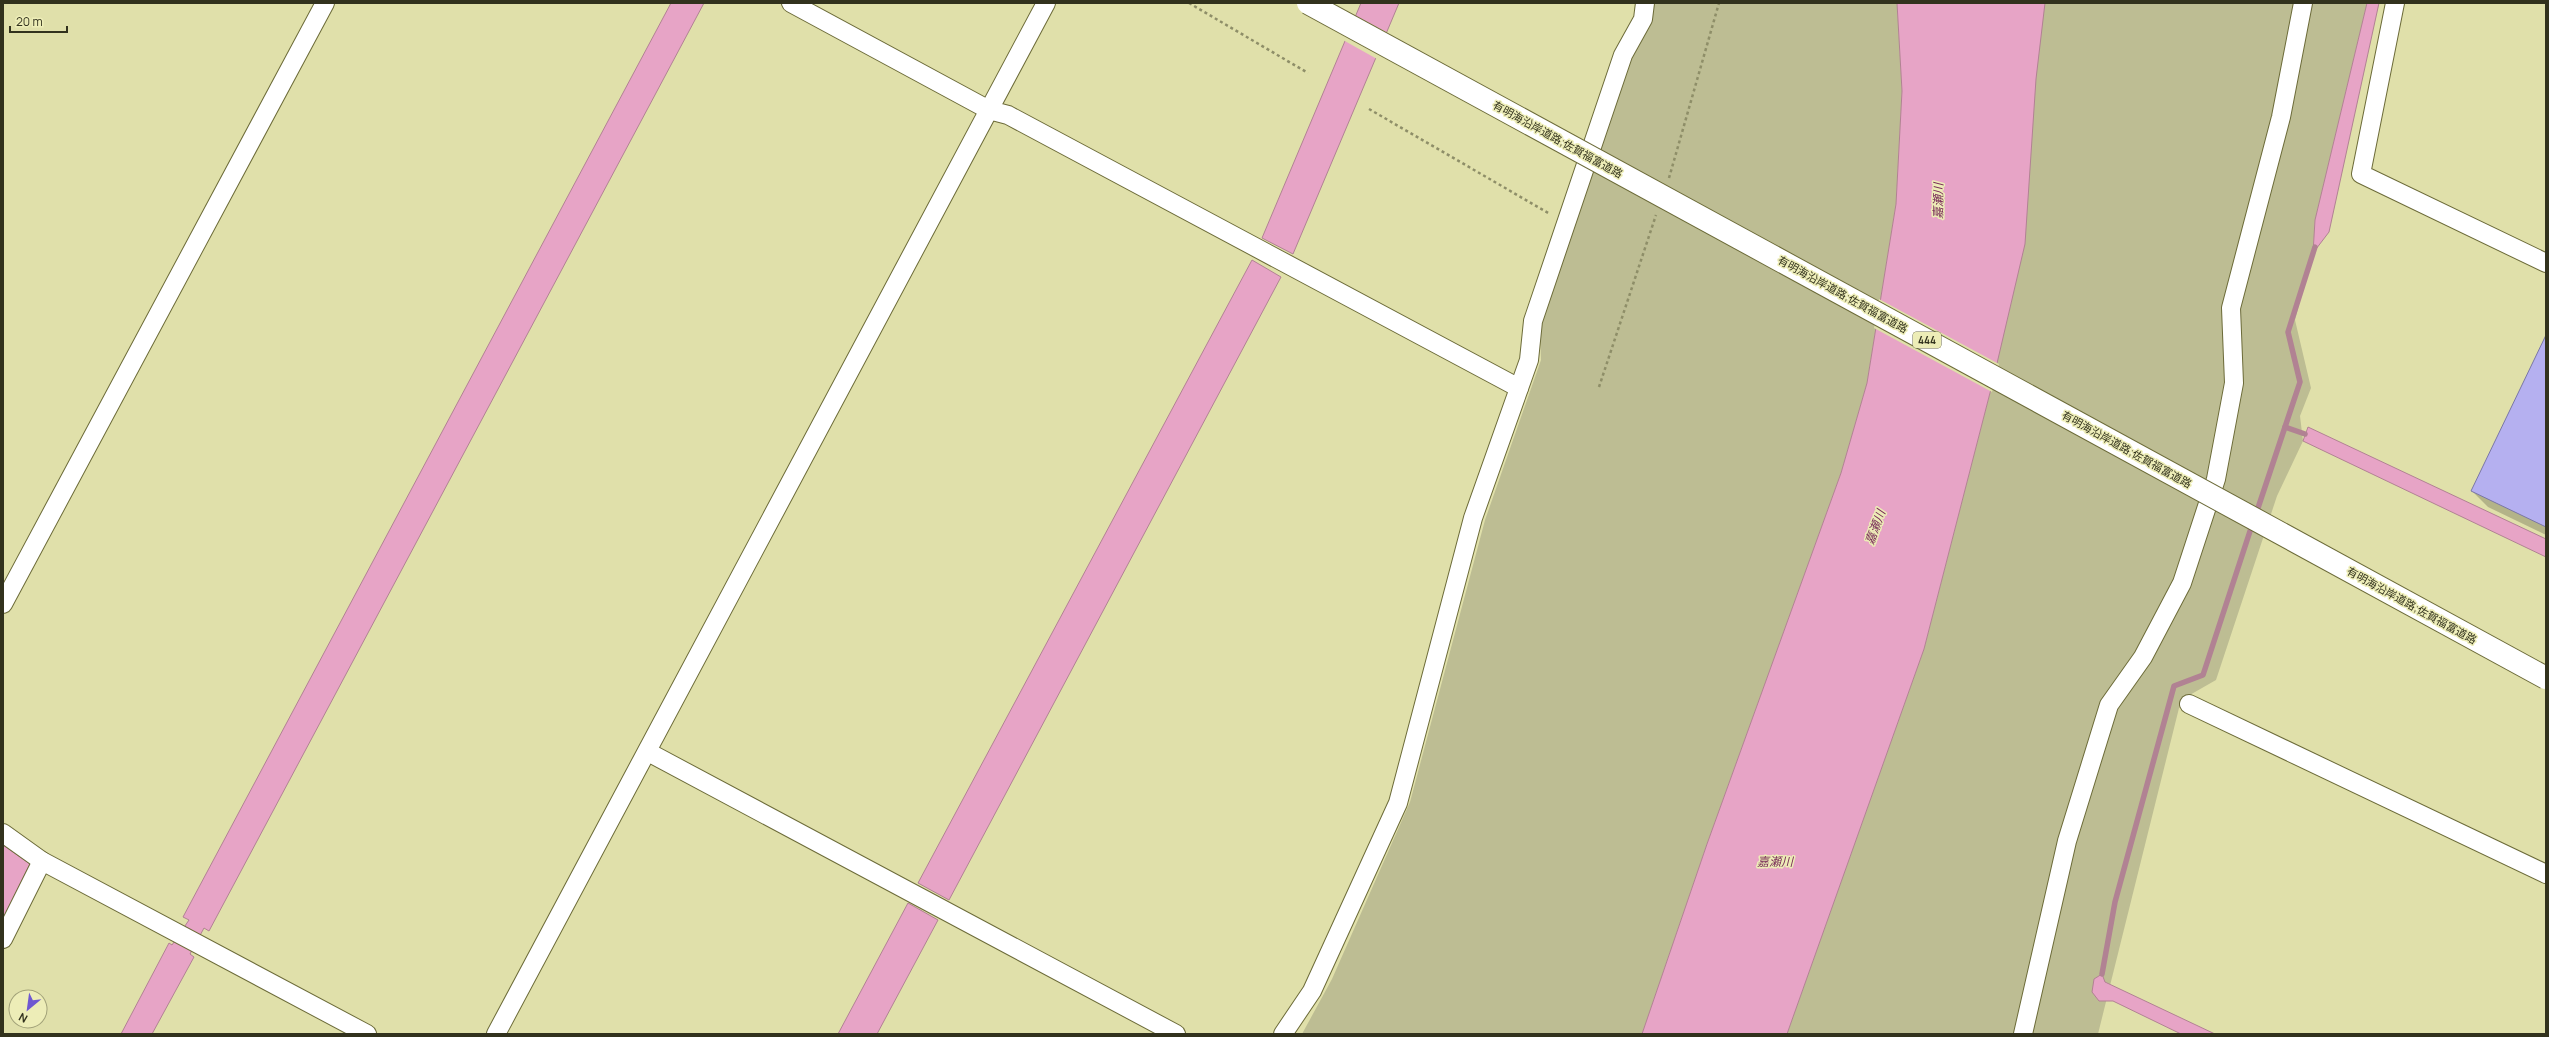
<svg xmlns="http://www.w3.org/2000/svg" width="2549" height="1037" font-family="Manrope,'Noto Sans JP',sans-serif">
<rect width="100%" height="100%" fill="#e0e0aa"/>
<g fill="#bdbd93">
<polygon points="1650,3 1897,3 1902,91 1896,204 1867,383 1841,473 1707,844 1642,1034 1302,1034 1332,979 1410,802 1485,520 1541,360 1540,325"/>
<polygon points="2024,3 2367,3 2315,220 2313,253 2295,320 2311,388 2300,416 2303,441 2277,496 2216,680 2181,700 2098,1034 1787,1034 1924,649 1991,389"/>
</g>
<g fill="#e7a4c6" stroke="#b18293">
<polygon points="671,3 704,3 209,931 204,928 190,954 194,957 152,1034 121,1034 169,943 172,945 189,920 183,917"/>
<polygon points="1361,3 1399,3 1293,254 1262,238"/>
<polygon points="1897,3 2045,3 2036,79 2025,244 1991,389 1924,649 1787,1034 1642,1034 1707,844 1841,473 1867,383 1896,204 1902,91"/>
<polygon points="2367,3 2379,3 2329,232 2313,253 2315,220"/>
<polygon points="1252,260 1281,277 949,900 918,883"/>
<polygon points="2308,427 2546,539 2546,557 2303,441"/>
<polygon points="3,845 30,864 3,919"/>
<polygon points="908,903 938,920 877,1034 838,1034"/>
<polygon points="2102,974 2105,982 2215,1034 2181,1034 2113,1001 2099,1001 2092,992 2094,979"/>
</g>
<g fill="#e0e0aa">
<polygon points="1354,15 1388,33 1377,59 1343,40"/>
<polygon points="1879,299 1999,364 1992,392 1874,328"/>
</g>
<polygon fill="#0003" points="2546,337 2546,535 2488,507 2472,491"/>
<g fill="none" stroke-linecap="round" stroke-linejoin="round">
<g stroke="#b18293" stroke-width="5.5">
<polyline points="2285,427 2305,434"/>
<polyline points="2256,514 2300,382 2288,332 2315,247"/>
<polyline points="2102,974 2115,902 2174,686 2203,675 2253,522"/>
</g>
</g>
<polygon fill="#b5b0f0" stroke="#7a77a5" points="2546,335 2546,527 2471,491"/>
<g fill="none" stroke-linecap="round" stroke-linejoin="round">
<defs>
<g id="street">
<polyline points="791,3 989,110 1008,115 1519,388"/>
<polyline points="2395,3 2361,174 2546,263"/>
<polyline points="3,604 325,3"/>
<polyline points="2189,704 2546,874"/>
<polyline points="648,752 1176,1034"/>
<polyline points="3,833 42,861 367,1034"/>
<polyline points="3,939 42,861"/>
<polyline points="496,1034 1046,3"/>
<polyline points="1283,1034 1312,991 1398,803 1473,518 1529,360 1533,321 1623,55 1643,19 1645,3"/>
<polyline points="2023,1034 2067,841 2109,705 2143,657 2182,583 2216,479 2234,383 2231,308 2281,117 2303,3"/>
</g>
</defs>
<use href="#street" stroke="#6c6b39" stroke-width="20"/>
<g stroke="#8e8e68" stroke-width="2.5" stroke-dasharray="3 3" stroke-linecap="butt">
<polyline points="1189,3 1308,73"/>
<polyline points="1369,109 1550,214"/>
<polyline points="1669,178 1719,3"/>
<polyline points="1599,387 1656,215"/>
</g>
<use href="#street" stroke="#fff" stroke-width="18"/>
<defs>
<polyline id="highway-bridge" points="1308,3 2546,678"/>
</defs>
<use href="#highway-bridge" stroke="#6c6b39" stroke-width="24" stroke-linecap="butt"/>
<use href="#highway-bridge" stroke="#fff" stroke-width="22"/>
</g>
<g text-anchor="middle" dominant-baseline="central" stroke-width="3" stroke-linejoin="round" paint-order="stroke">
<rect fill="#ededb7" stroke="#6a6a4b" stroke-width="1" x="1913" y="332" width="28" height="16" rx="3"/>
<g font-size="10" font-weight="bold" fill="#32321d">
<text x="1927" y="340">444</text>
</g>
<g font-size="11" fill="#32321d" stroke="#ededb7">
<text transform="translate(1558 139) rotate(29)">有明海沿岸道路;佐賀福富道路</text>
<text transform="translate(1843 294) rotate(29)">有明海沿岸道路;佐賀福富道路</text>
<text transform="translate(2127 449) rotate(29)">有明海沿岸道路;佐賀福富道路</text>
<text transform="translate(2412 605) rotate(29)">有明海沿岸道路;佐賀福富道路</text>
</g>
<g font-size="12" font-style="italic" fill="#782b58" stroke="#ededb7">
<text transform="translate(1938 201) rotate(-89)">嘉瀬川</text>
<text transform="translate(1875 527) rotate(-70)">嘉瀬川</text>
<text x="1775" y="861">嘉瀬川</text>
</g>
</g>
<rect width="2549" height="1037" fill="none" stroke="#32321d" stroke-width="8"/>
<g transform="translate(28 1009) rotate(209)"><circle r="19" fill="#ededb7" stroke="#a2a279"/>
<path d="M0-3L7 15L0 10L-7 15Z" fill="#6f58d1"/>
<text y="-6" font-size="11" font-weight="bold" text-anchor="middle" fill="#32321d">N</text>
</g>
<path d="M10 26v6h57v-6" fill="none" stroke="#32321d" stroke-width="2"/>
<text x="16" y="26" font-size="12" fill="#32321d" stroke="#ededb7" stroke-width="3" paint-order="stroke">20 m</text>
</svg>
